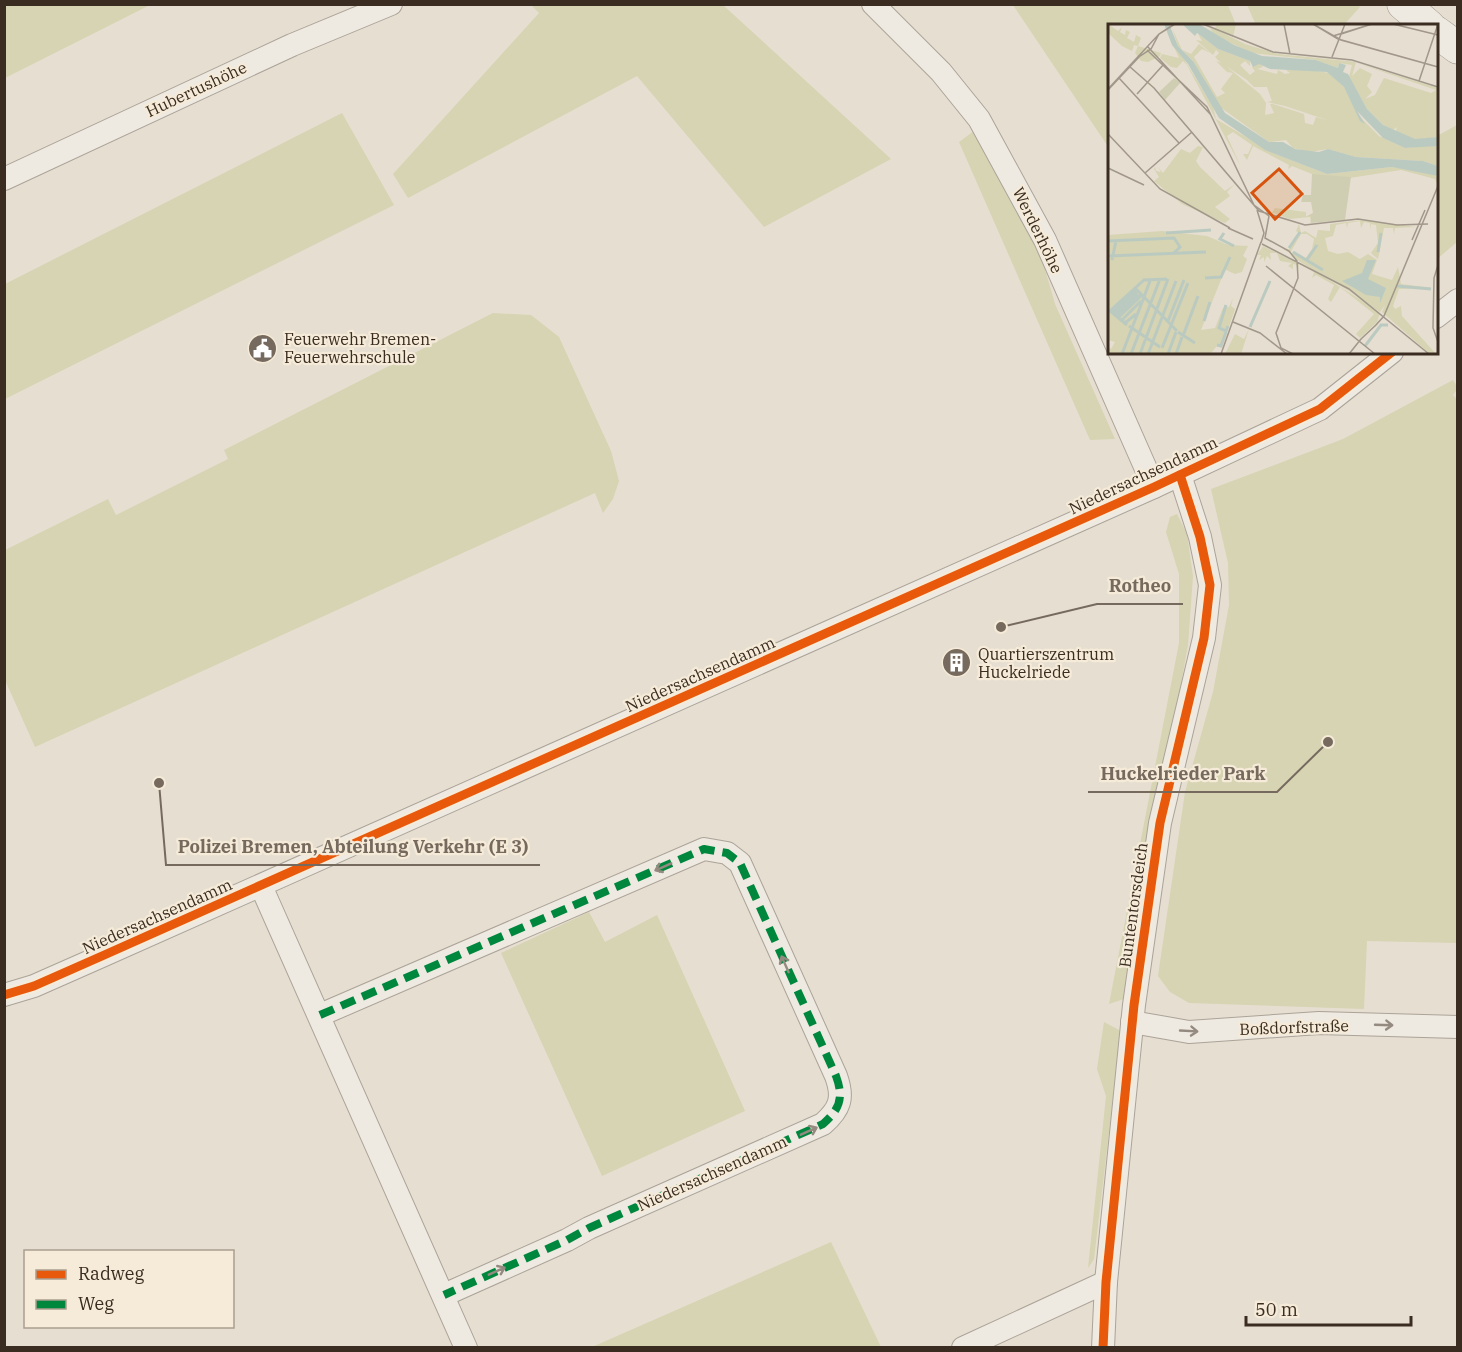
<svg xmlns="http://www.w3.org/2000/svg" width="1462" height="1352" font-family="'IBM Plex Serif',serif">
<rect width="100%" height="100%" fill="#e6ded0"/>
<g fill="#d6d4b3">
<polygon points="5,4 150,4 150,5 5,78"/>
<polygon points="1357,4 1360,7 1343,26 1256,25 1247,5"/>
<polygon points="531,5 723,5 891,159 764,227 637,76 408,198 393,174 539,13"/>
<polygon points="1013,5 1228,5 1236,25 1110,26 1109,148"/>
<polygon points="342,113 394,205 5,399 5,284"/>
<polygon points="1457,125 1457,242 1437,259 1437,136"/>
<polygon points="974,131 1006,185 1042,259 1055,304 1115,439 1090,440 959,142"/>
<polygon points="493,313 531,315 559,337 611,451 619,481 613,499 603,513 595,493 35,747 5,680 5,550 108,499 116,515 228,459 224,450"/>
<polygon points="1453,380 1458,388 1453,395 1458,400 1457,943 1367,941 1364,1009 1189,1003 1170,992 1158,976 1185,792 1213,692 1229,605 1228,563 1211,489 1343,439"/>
<polygon points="1177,514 1187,534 1193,576 1188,645 1124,999 1109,1004 1179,643 1179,574 1166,532 1170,517"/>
<polygon points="589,912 605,942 657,915 745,1111 602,1176 501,953"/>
<polygon points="1104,1022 1121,1031 1094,1259 1088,1268 1106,1096 1097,1069"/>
<polygon points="831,1242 881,1347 592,1347"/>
</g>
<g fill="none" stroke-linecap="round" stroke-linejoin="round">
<defs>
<g id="street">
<polyline points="873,4 941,72 979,119 1045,240 1154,487"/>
<polyline points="4,179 292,45 391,4"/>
<polyline points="1436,317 1458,300"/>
<polyline points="261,886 466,1348"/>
<polyline points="4,995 34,986 102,956 1154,487 1320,409 1392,352"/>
<path d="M320 1015 704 849 727 853 740 863 836 1076C844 1098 840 1109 823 1124L589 1228 567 1240 444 1295"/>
<polyline points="1132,1022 1189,1032 1319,1023 1458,1027"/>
<polyline points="963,1348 1106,1282"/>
<polyline points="1103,1348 1106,1282 1134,1005 1160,823 1204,638 1210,585 1200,537 1180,475"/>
</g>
<g id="secondary">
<polyline points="1403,4 1429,26"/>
<polyline points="1436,32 1458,48"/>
</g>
</defs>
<use href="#street" stroke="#aba398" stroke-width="24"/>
<use href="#secondary" stroke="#9b9388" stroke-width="33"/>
<use href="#street" stroke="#eee9e1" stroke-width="22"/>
<use href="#secondary" stroke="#eee9e1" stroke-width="32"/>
<path stroke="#00873e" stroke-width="8" stroke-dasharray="15 8" stroke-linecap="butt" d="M320 1015 704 849 727 853 740 863 836 1076C844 1098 840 1109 823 1124L589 1228 567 1240 444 1295"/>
<defs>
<g id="cycleway">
<polyline points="4,995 34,986 102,956 1154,487 1320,409 1392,352"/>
<polyline points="1103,1348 1106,1282 1134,1005 1160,823 1204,638 1210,585 1200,537 1180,475"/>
</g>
</defs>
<use href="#cycleway" stroke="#f5ebd8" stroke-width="13"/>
<use href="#cycleway" stroke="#e8590c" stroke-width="9"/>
</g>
<defs><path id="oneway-shaft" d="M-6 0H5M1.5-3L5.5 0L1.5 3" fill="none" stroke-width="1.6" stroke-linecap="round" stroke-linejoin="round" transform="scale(1.5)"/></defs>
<g stroke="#948a80">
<use href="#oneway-shaft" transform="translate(663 867) rotate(156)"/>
<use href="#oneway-shaft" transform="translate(785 964) rotate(-114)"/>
<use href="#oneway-shaft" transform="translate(1384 1025) rotate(2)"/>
<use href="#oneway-shaft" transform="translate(1189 1031) rotate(3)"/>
<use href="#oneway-shaft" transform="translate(809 1131) rotate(-24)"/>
<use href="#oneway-shaft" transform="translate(497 1271) rotate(-24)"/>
</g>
<defs>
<symbol id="civic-disc" viewBox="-11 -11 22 22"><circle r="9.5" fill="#766a5e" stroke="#f5ebd8"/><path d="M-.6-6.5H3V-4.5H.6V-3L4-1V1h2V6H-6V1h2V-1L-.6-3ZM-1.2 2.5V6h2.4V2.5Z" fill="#fff"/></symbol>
<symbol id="building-disc" viewBox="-11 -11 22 22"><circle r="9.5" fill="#766a5e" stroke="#f5ebd8"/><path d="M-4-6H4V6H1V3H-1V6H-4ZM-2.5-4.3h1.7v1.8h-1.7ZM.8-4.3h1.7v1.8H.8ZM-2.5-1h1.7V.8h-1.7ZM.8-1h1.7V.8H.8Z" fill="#fff"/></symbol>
</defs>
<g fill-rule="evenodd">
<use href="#civic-disc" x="246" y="332" width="33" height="33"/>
<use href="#building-disc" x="940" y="646" width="33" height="33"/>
</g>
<g text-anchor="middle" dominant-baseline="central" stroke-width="4.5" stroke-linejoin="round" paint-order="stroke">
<g font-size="16" fill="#3a2c20" stroke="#f5ebd8">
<text transform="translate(196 89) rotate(-25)">Hubertushöhe</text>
<text transform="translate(1038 230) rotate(64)">Werderhöhe</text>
<text transform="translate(1143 475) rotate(-25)">Niedersachsendamm</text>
<text transform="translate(700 674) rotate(-24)">Niedersachsendamm</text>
<text transform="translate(1133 905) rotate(-82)">Buntentorsdeich</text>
<text transform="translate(157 916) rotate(-24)">Niedersachsendamm</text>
<text transform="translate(1294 1027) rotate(-2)">Boßdorfstraße</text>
<text transform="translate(712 1173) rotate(-24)">Niedersachsendamm</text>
</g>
<g font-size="16" fill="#3a2c20" stroke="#f5ebd8" text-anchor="start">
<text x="284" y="339">Feuerwehr Bremen-<tspan x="284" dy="18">Feuerwehrschule</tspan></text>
<text x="978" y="654">Quartierszentrum<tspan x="978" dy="18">Huckelriede</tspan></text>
</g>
</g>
<g transform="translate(1108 24)">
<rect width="330" height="330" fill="#e6ded0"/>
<path d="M0 0 10 7 14 3 12 8 17 11 18 6 22 8 19 14 26 18 28 11 33 14 30 22 53 29 52 32 40 38 33 37 27 29 30 22 26 21 24 27 14 22 0 9ZM108 0H128L125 13 111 7 137 20 170 30 248 38 244 52 252 44 264 50 259 62 264 68 257 75 267 71 276 54 323 69 328 66 249 39 330 64V113L307 116 287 110 289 103 285 106 275 101 259 85 241 53 244 41 231 39 230 44 208 36 144 29 110 13 93 1 104 8 102 4 107 5ZM64 4 74 26 83 30 91 20 102 29 94 25 86 33 109 73 117 69 113 65 125 49 119 48 108 37 113 39 107 33 111 29 108 26 105 31 88 16 94 17 90 10 110 25 142 37V42L137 37 132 41 142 51 147 47 144 43 151 39 155 43 149 45 169 50 170 46 177 50 182 49 178 46 192 44 221 49 236 63 252 93 271 112 297 124 329 121 330 142 315 137 248 133 220 125 202 128 185 124 178 116 161 118 112 83 85 37 70 22ZM118 42 139 56 146 63H159L164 77 159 78 177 82 222 97 208 93 205 101 197 99 196 90 165 80H162L166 89 157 91 158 79 152 70ZM59 7 105 83 108 95 165 129 219 150 284 143 319 148 330 152V161L327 155 293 146 235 155 209 152 184 142 180 145 181 141 145 122 139 136 135 130H140L144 121 125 108 119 112 133 143 79 41 75 37 69 44 63 43 52 34 54 30 71 34ZM90 122 95 123 88 137 92 143 117 167 127 160 119 168 122 172 107 183 122 195 117 199 74 180 46 157 51 153 46 145 47 143 48 147 53 148 50 143 55 149 73 125 82 129ZM167 184 198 188V192H203V200L202 193 181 195 166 189 162 192ZM255 196 308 203 287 204 286 210 285 204H276L270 235 263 229 270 219 268 201 263 200 262 206V199L256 198 253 204 252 197 240 199 239 204 238 199 228 201 225 212 217 214 220 227 230 230 240 228 252 235 260 230 269 236 264 250 284 256 290 243 293 260 324 264 291 265 285 282 287 285 293 282 294 292 328 330H322L274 288 277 281 272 288 183 232 185 228 197 235 204 225 206 215 199 210H193L182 229 175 225H181L191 209 188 207 191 200 193 209 197 207 208 214 210 206 222 207V200ZM54 207 99 212 120 221 140 222 135 232 139 235 134 248 127 250 116 245 113 252 107 253H114L93 306 107 304 115 284 121 283 125 274 123 282 127 285 114 323 109 322 102 330H0V323L3 325 7 318 0 316V211ZM155 222 218 253 241 267 272 289 269 298 252 314 248 310 266 290 232 263 223 278 220 275 226 261 208 251 204 254 206 248 191 240 190 248 189 241 185 240V245L180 242 184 239 172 237 169 229H162L163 236 159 232 156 238V233L151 236 153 231H149ZM141 305 133 330H117L127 310 136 315Z" fill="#d6d4b3" fill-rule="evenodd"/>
<path d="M66 54 73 58 57 76 51 68ZM204 150 243 153 237 196 203 199V192H199L205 189 203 178H193L195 171H203Z" fill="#d0ceb2"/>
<path d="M56 0H61L70 22 85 37 117 89 161 118H175L187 125 211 128 220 125 248 133 315 137 330 142V152L284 143 219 150 157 126 111 94 80 40 64 21ZM74 0H91L126 21 154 32 208 36 230 44 231 39 238 41 235 48 240 50 259 85 275 101 307 115 330 113V122L297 124 275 114 249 87 257 100 252 97 236 63 219 48 162 45 151 40 145 43 142 37 110 25 89 9 87 12ZM259 236H268L260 255 278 264 272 279V273L258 271 234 257 254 249Z" fill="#bbcac0"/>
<path fill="none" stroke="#bbcac0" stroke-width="3" d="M58 209 103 206M116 209 112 215 126 222M0 217 66 214 72 223 66 229M181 224 192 208M185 228 215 246M270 228 273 209M0 232 98 228M4 236 8 217M198 237 209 221M97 254 113 253 122 233M42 257 36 273 69 307M289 262 323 265M118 281 111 304 118 307 120 302M4 288 28 267M6 290 29 268M28 290 17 299 14 296 33 277M7 291 30 270M9 292 32 271M11 293 33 272M60 297 76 256M96 297 102 278M19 301 2 287 36 256 59 255M21 302 52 323M142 303 162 257M70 308 87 319M75 312 90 272M109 321 113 322 118 308M257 322 273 301H280M54 324 80 259M14 330 36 273 28 265M23 330 52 255M32 330 60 255M40 330 68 257M60 330 68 308M68 330 74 313"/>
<path fill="none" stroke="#a1978a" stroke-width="1.5" d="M95 0 165 28 244 36 330 63M176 0 182 30M205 0 230 15 330 43M205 0 233 16 330 43M285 0 330 11M285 0 330 11M233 10 264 0M225 12 264 0M40 23 103 91M39 26 99 83 146 181 161 192 157 214 181 227 189 237 190 254 168 309 173 324 185 330M224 33 237 0M21 42 46 64 151 187 197 201 250 195 289 201 320 200M11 54 71 119M311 57 330 0M0 65 51 10 66 0M0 66 32 32 43 25 51 10 67 0M29 70 56 40M0 110 52 165 122 204M0 144 36 161M37 149 84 108M149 186 156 209 153 219M120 204 145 215M304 216 317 186M154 220 241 265 321 330M330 241 326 254 325 304 330 318M158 242 267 330M125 298 152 309 179 330M267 302 276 292 330 162M253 315 269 300M113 330 153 218M241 330 253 315"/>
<path fill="#d7540e" fill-opacity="0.15" stroke="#d7540e" stroke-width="3" d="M171 145 194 170 167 195 144 169Z"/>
<rect width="330" height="330" fill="none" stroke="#3a2c20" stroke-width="3"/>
</g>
<path fill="none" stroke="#766a5e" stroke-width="2" d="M1001 627L1097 604H1183M1328 742L1277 792H1088M159 783L166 865H540"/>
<g fill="#766a5e" stroke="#f5ebd8" stroke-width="2">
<circle cx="1001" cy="627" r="6"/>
<circle cx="1328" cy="742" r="6"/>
<circle cx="159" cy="783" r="6"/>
</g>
<g font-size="18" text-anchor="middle" font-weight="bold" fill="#766a5e" stroke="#f5ebd8" stroke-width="4.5" stroke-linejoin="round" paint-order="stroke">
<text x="1140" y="592">Rotheo</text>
<text x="1183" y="780">Huckelrieder Park</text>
<text x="353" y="853">Polizei Bremen, Abteilung Verkehr (E 3)</text>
</g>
<rect width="1462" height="1352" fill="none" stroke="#3a2c20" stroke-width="12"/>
<rect x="24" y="1250" width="210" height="78" fill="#f5ebd8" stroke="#aa9f8e" stroke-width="1.5"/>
<rect x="36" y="1270" width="30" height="9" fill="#e8590c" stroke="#aa9f8e" stroke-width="1.5"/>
<text x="78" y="1280" font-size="18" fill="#3a2c20">Radweg</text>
<rect x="36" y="1300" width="30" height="9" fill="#00873e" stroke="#aa9f8e" stroke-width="1.5"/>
<text x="78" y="1310" font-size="18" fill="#3a2c20">Weg</text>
<path d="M1246 1316v9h165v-9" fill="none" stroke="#3a2c20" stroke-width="3"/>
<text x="1255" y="1316" font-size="18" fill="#3a2c20" stroke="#f5ebd8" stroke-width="4.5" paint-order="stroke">50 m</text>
</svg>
